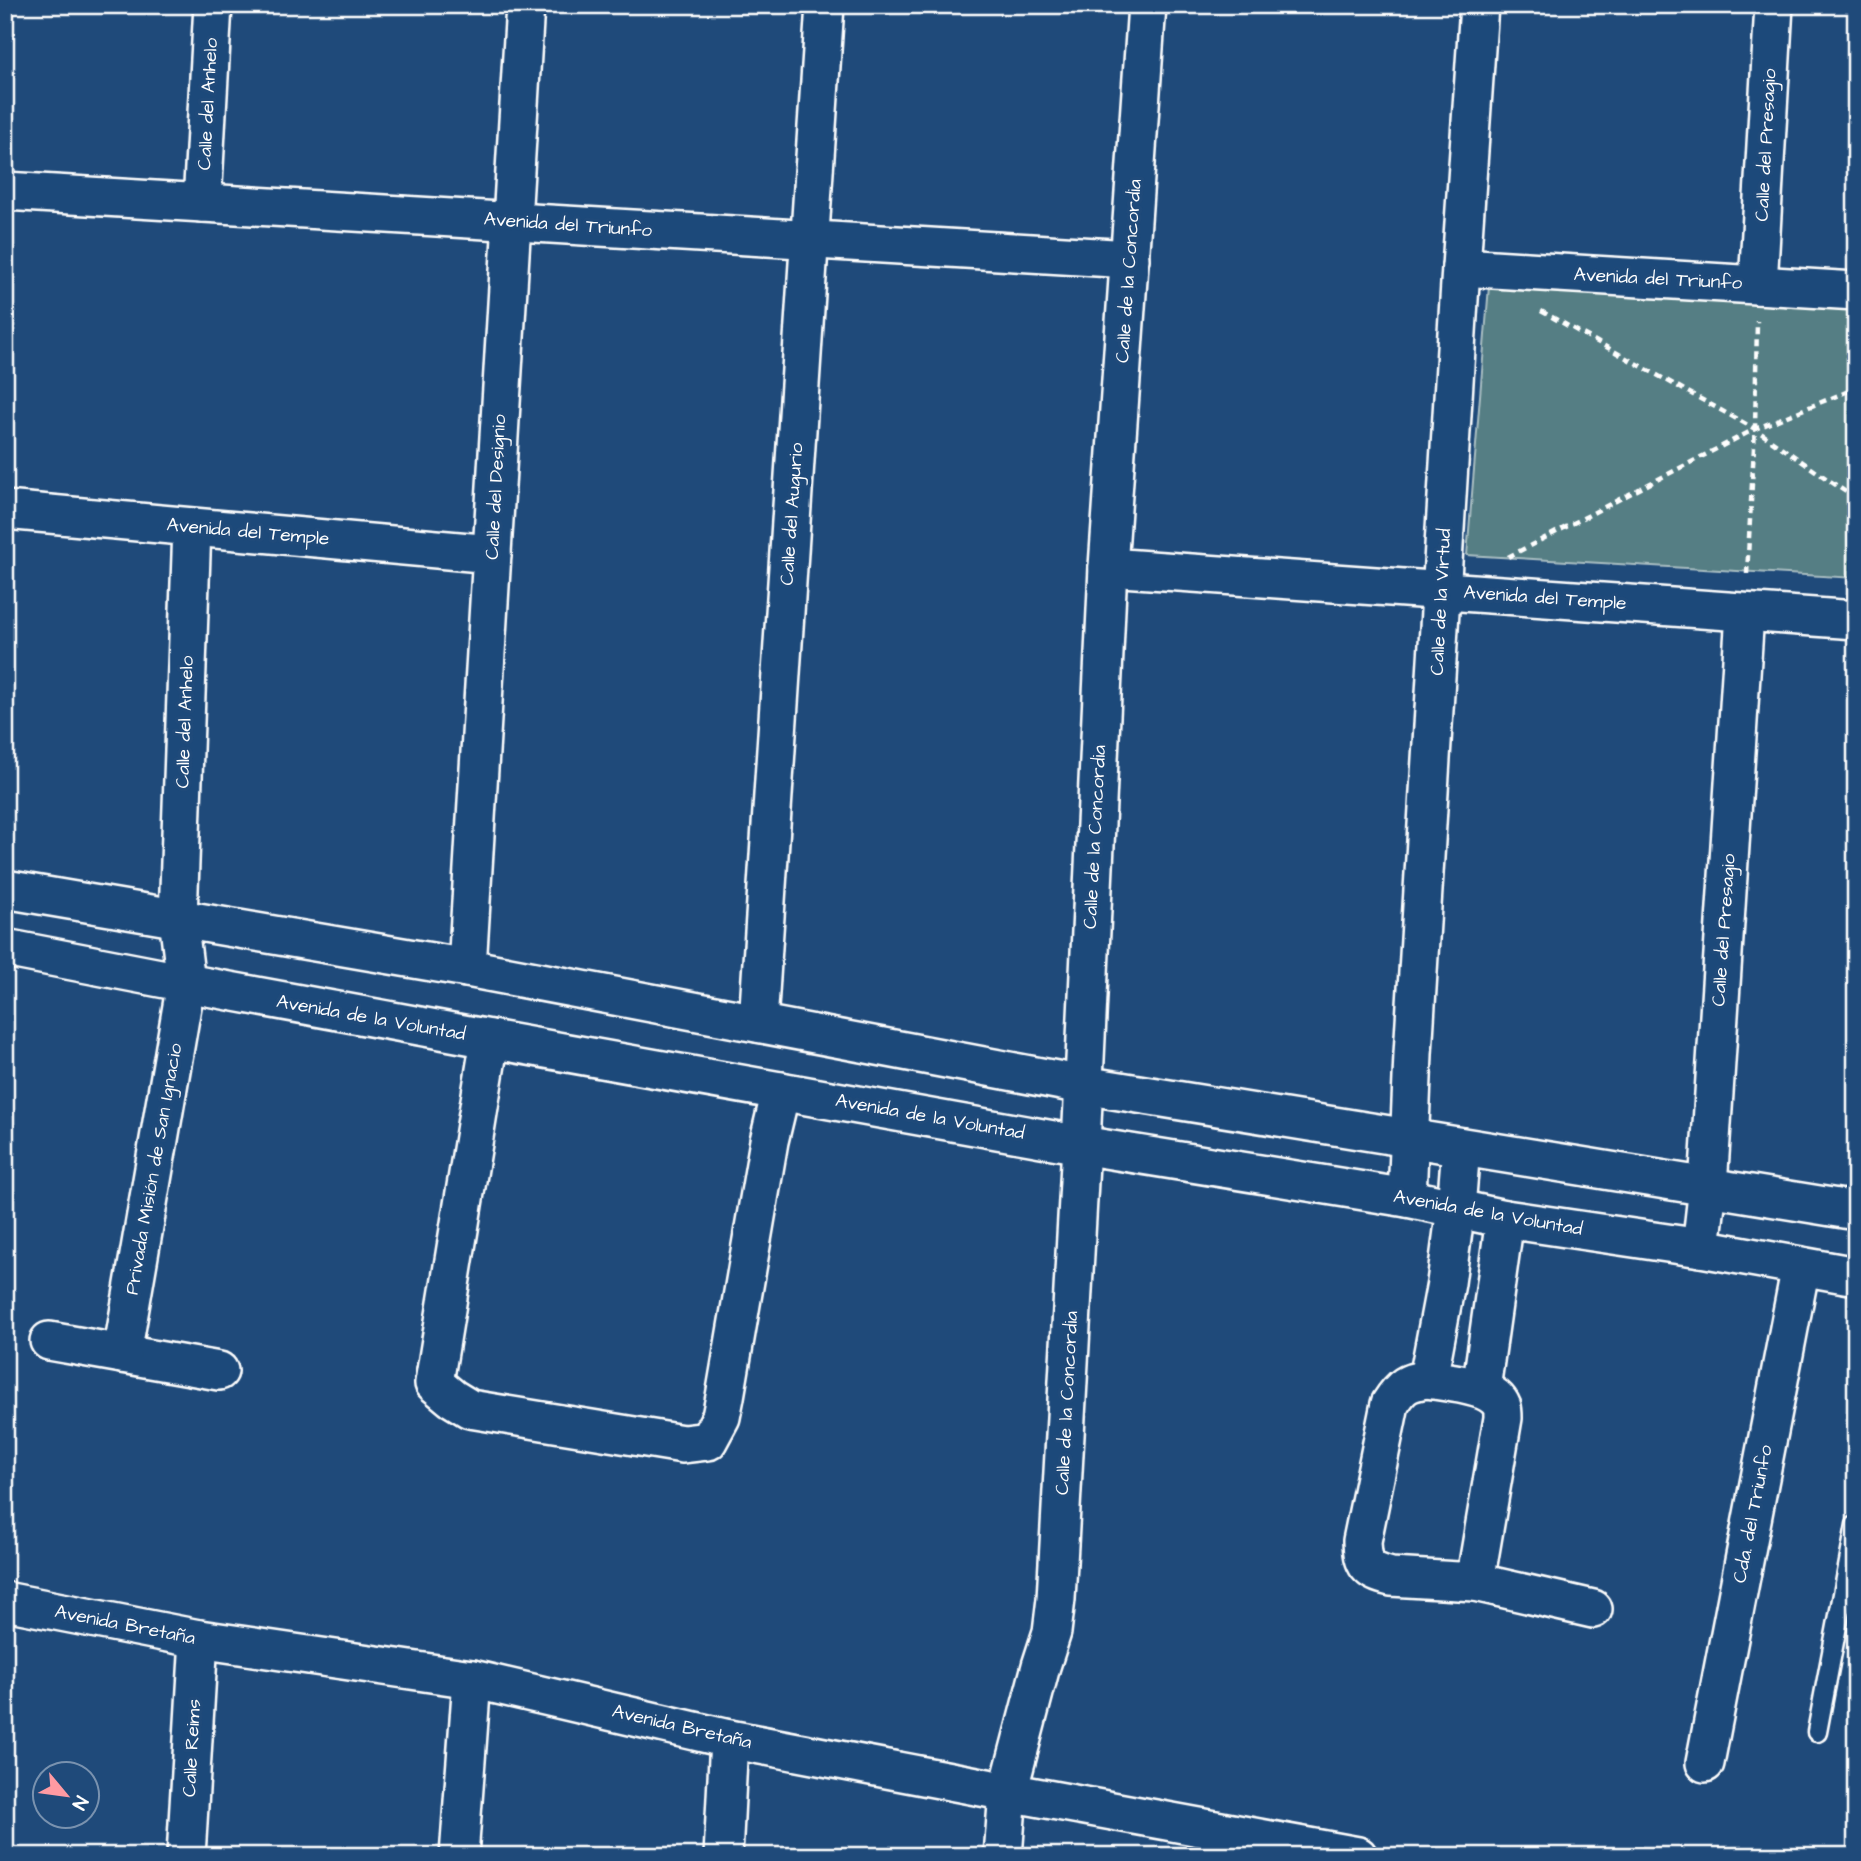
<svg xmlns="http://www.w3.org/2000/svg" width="1861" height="1861" font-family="'Architects Daughter',sans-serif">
<rect width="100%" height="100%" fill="#1f4a7a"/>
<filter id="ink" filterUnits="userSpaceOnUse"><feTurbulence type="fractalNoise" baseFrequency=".0143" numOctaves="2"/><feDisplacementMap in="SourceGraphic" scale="14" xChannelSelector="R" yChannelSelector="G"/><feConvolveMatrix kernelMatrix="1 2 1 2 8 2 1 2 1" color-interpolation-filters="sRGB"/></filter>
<g filter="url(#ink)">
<polygon fill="#557e84" stroke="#aabec2" stroke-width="2" points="1489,286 1856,307 1856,578 1467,555"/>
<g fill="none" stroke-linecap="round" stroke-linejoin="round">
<defs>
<polyline id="service" points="1817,1732 1856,1525"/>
<g id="minor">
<polyline points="5,191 1130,259"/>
<polyline points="202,203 213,5"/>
<polyline points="1461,267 1856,291"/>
<polyline points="1758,285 1774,5"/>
<polyline points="5,510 492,554"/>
<polyline points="1108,567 1856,620"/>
<polyline points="5,889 467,968 1083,1085 1856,1211"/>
<polyline points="5,948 186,983 490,1039 1081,1145 1407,1198 1505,1219 1701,1248 1856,1276"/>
<polyline points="467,968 525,5"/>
<polyline points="758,1023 825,5"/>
<polyline points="490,1039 434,1383 452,1398 470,1409 683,1444 708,1441 721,1417 725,1397 769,1141 781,1091"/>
<polyline points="1407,1198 1413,1054 1461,267 1479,5"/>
<polyline points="1701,1248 1708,1186 1745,613"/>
<polyline points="49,1341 219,1371"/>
<polyline points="122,1354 186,983 178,918 192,527"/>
<path d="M1428 1379C1449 1383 1493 1384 1502 1407 1503 1410 1503 1415 1503 1418L1475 1582 1391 1577C1367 1571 1363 1565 1362 1541L1390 1404C1402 1385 1407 1382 1428 1379Z"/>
<polyline points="1428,1379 1446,1283 1456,1208 1461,1147"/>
<polyline points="1481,1389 1505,1219"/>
<polyline points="1475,1582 1593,1609"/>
<polyline points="5,1601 199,1639 472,1679 729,1739 1008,1792 1358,1856"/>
<polyline points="1705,1763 1801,1266"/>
<polyline points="186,1856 199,1639"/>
<polyline points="459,1856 472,1679"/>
<polyline points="723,1856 729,1739"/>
<polyline points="1003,1856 1008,1792 1041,1666 1052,1632 1056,1599 1081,1145 1108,567 1147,5"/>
</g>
</defs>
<use href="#service" stroke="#fff" stroke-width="23"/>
<use href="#minor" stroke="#fff" stroke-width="42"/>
<g stroke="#fff" stroke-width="4.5" stroke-dasharray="7 5" stroke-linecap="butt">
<polyline points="1541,311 1755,429 1856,499"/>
<polyline points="1508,557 1755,429 1856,388"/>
<polyline points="1747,574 1755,429 1757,321"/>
</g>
<use href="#service" stroke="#1f4a7a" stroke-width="18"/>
<use href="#minor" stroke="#1f4a7a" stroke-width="37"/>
</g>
</g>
<g text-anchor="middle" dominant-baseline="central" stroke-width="7" stroke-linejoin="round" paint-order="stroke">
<g font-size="19" fill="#fff" stroke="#1f4a7a">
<text transform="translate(208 104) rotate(-87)">Calle del Anhelo</text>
<text transform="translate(1766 145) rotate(-87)">Calle del Presagio</text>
<text transform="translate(568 225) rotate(4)">Avenida del Triunfo</text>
<text transform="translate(1129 271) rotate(-86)">Calle de la Concordia</text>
<text transform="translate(1658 279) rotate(3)">Avenida del Triunfo</text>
<text transform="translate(496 487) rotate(-87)">Calle del Designio</text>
<text transform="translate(792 514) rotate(-86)">Calle del Augurio</text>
<text transform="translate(248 532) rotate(5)">Avenida del Temple</text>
<text transform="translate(1545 598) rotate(4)">Avenida del Temple</text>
<text transform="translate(1441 602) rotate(-87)">Calle de la Virtud</text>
<text transform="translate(185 722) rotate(-88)">Calle del Anhelo</text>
<text transform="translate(1095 837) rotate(-87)">Calle de la Concordia</text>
<text transform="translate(1724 930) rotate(-86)">Calle del Presagio</text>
<text transform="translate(371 1018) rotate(10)">Avenida de la Voluntad</text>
<text transform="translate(930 1117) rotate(10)">Avenida de la Voluntad</text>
<text transform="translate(154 1169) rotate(-80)">Privada Misión de San Ignacio</text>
<text transform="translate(1488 1213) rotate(10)">Avenida de la Voluntad</text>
<text transform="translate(1067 1403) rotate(-87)">Calle de la Concordia</text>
<text transform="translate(1753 1514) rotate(-79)">Cda. del Triunfo</text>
<text transform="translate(125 1625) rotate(11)">Avenida Bretaña</text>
<text transform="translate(682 1727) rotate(13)">Avenida Bretaña</text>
<text transform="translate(192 1748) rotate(-87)">Calle Reims</text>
</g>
</g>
<rect width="1861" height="1861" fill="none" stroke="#1f4a7a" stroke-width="28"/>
<rect x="14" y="14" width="1833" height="1833" fill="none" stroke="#fff" stroke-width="2.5" filter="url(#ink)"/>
<g transform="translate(66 1795) rotate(119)"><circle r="33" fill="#1f4a7a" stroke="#7992af" stroke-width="2"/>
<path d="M0-5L12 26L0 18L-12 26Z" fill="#ff9aa2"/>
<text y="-10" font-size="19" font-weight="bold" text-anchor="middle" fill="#ffffff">N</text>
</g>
</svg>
